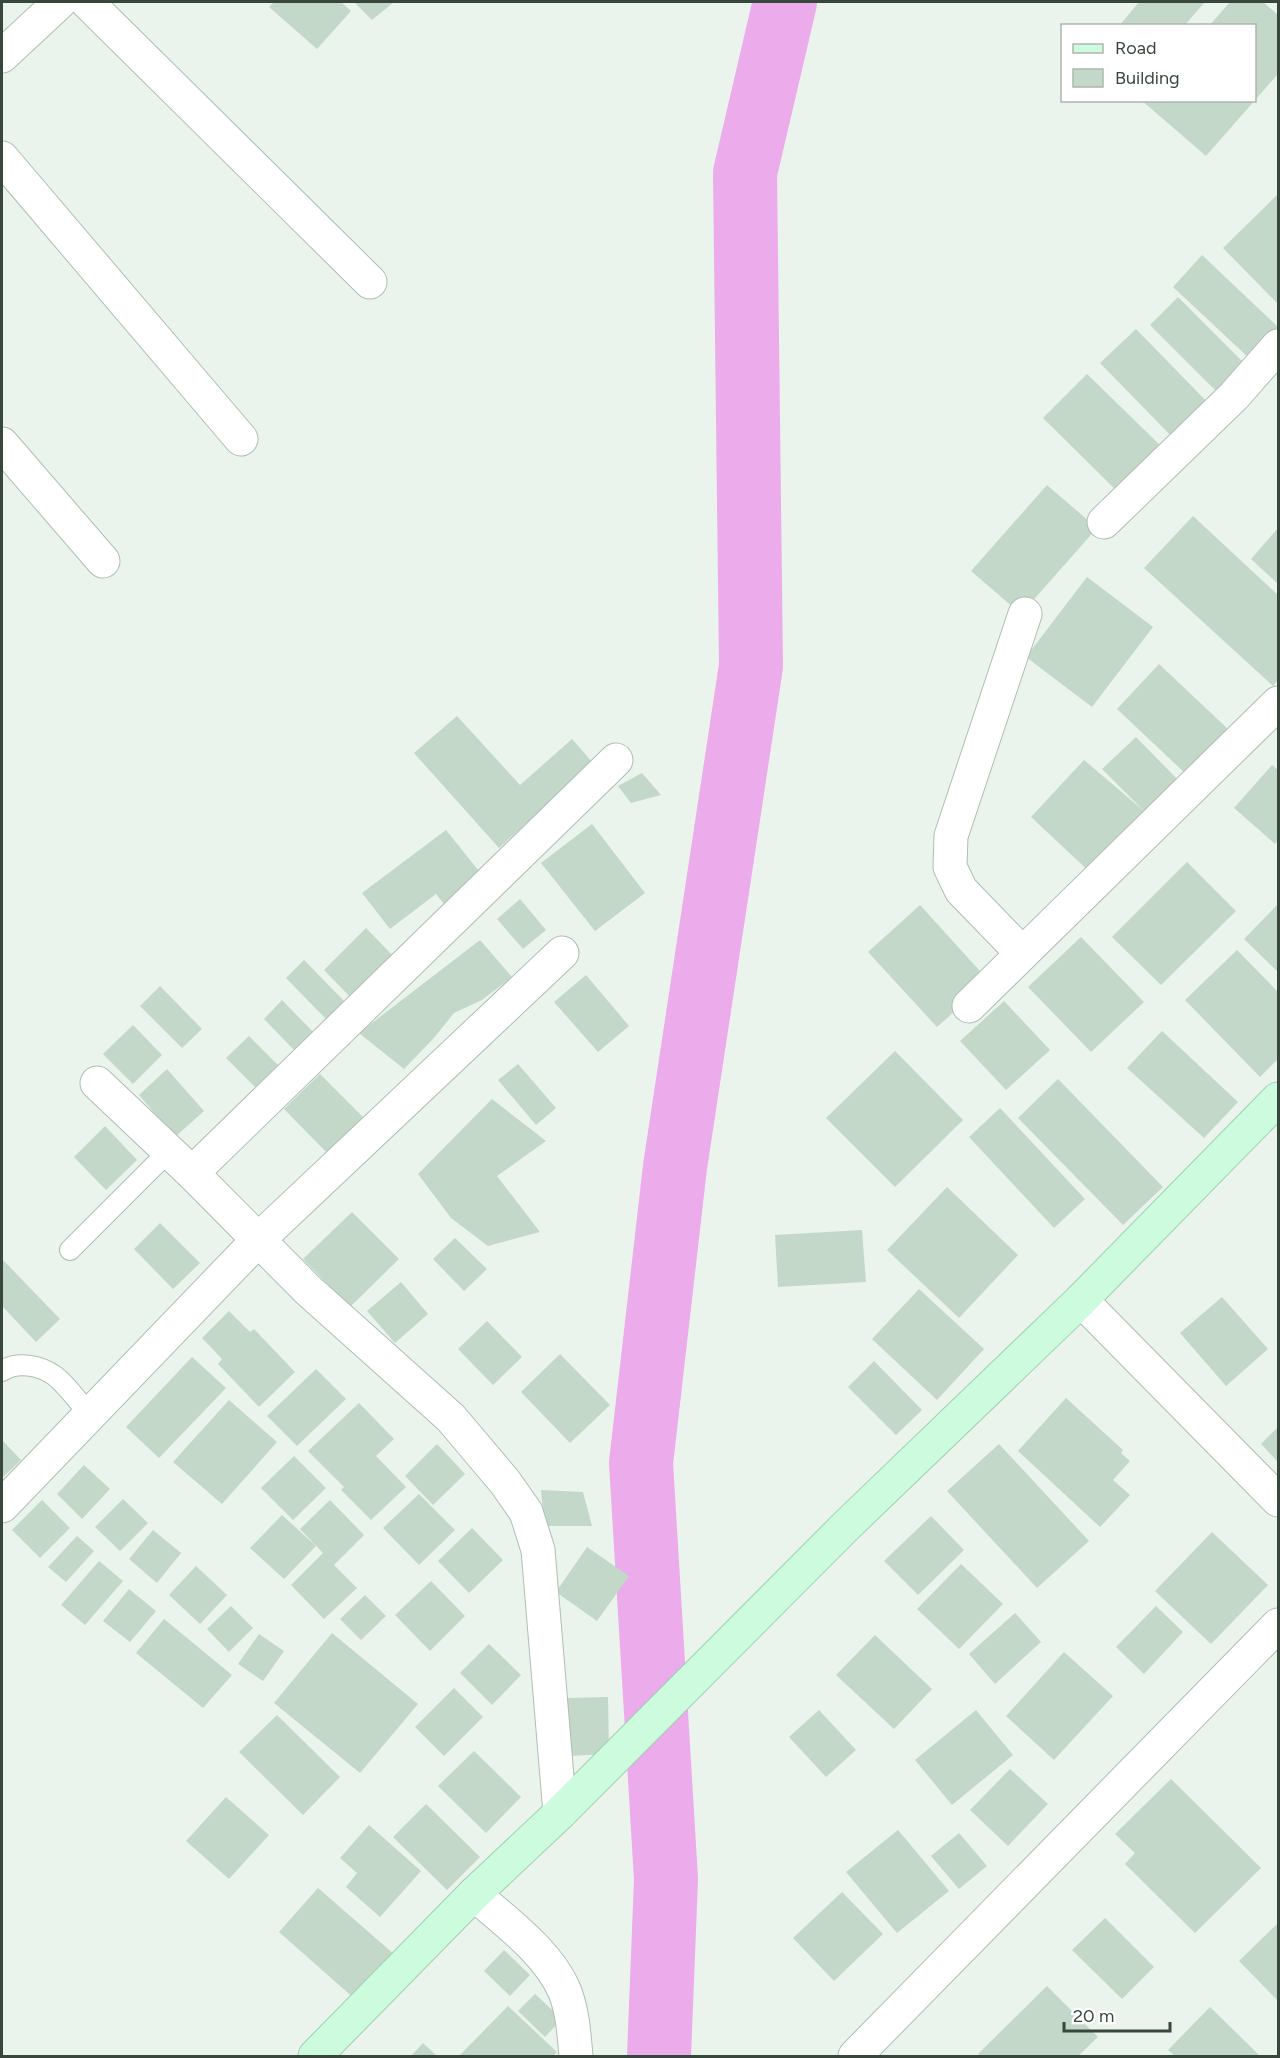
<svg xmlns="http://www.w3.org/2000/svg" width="1280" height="2058" font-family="Figtree,sans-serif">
<rect width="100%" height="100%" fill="#eaf4ed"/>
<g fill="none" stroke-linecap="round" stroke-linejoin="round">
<polyline stroke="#ecabea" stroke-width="64" points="659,2056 666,1879 641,1463 675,1167 751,666 745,173 785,2"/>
</g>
<g fill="#c3d8c8">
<polygon points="274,2 341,2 351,11 317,49 269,7"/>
<polygon points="354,2 394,2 372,20"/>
<polygon points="1139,2 1205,2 1184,26 1119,26"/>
<polygon points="1230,2 1263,2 1278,15 1278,74 1206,156 1141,100 1254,100 1254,26 1209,26"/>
<polygon points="1278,194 1278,304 1223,248"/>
<polygon points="1202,255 1278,327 1249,358 1173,287"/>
<polygon points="1178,297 1250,369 1222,397 1150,325"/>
<polygon points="1136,329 1215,410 1179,444 1100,363"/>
<polygon points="1087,374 1166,451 1121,495 1043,418"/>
<polygon points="1047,485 1097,528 1021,614 971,571"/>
<polygon points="1193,516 1278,595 1278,680 1273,686 1144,568"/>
<polygon points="1278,528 1278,584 1251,559"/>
<polygon points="1087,577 1153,627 1092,707 1026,657"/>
<polygon points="1159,664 1229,730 1187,775 1117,709"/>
<polygon points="457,716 520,785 572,739 593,763 499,848 414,753"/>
<polygon points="1136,737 1180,782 1093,875 1031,817 1084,760 1144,811 1102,769"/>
<polygon points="1272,765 1278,770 1278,840 1275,844 1234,808"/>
<polygon points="642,773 661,795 631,803 618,786"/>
<polygon points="592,824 645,893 595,931 541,863"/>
<polygon points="446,830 487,881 449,910 436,894 390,929 362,893"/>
<polygon points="1187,862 1236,911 1161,985 1112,937"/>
<polygon points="520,899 546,930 523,949 497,919"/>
<polygon points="1278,904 1278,972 1244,939"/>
<polygon points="920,905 989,981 937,1027 868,952"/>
<polygon points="366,928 400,963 358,1005 324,970"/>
<polygon points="1081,937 1144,1002 1091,1052 1028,987"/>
<polygon points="480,940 512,977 482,1000 454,1013 433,1039 404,1069 359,1033"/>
<polygon points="1237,950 1278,992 1278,1059 1260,1077 1185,1000"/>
<polygon points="304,960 344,1001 326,1019 286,978"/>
<polygon points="586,975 629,1026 598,1052 554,1002"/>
<polygon points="160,986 202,1029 182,1048 140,1006"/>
<polygon points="282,1000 317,1036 298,1054 264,1019"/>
<polygon points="1004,1001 1050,1050 1006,1090 960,1041"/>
<polygon points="133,1025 162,1055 133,1084 103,1054"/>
<polygon points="1162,1031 1238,1102 1204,1138 1127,1068"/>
<polygon points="249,1036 281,1068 258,1090 226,1058"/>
<polygon points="895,1051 963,1120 895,1187 826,1118"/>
<polygon points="518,1064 556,1108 536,1125 498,1080"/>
<polygon points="167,1069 204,1111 175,1137 139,1095"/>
<polygon points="320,1074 366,1120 330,1156 284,1109"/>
<polygon points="1058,1079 1163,1187 1123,1225 1018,1118"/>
<polygon points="492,1099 546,1141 497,1176 540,1232 488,1246 451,1218 418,1174"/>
<polygon points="1000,1108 1085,1199 1054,1228 969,1137"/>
<polygon points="105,1126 137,1160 106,1190 74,1157"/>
<polygon points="947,1187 1018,1255 959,1318 887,1250"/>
<polygon points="352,1212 399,1259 350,1307 303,1259"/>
<polygon points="160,1223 200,1263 173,1289 134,1249"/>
<polygon points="862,1230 866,1282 778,1287 775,1235"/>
<polygon points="455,1238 487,1269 464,1291 433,1259"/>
<polygon points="2,1259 60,1319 36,1342 2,1306"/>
<polygon points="401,1282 428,1314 395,1343 367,1311"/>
<polygon points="919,1289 984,1349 937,1400 872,1339"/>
<polygon points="1222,1297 1268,1349 1226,1386 1180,1333"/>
<polygon points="229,1311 250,1332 254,1329 295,1372 259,1407 218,1364 222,1359 202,1338"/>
<polygon points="487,1321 522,1357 493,1385 458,1349"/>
<polygon points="560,1354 610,1405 570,1443 521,1392"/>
<polygon points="192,1357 226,1388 159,1458 126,1427"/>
<polygon points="874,1361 922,1410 896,1435 848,1387"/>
<polygon points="316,1369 346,1399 297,1446 267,1416"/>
<polygon points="1066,1398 1123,1450 1121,1453 1130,1461 1113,1480 1130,1495 1100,1527 1018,1451"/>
<polygon points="229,1400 277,1442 222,1504 173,1462"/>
<polygon points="359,1403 394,1439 376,1456 406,1487 371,1520 341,1490 344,1487 308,1451"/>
<polygon points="1278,1427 1278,1462 1261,1444"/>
<polygon points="2,1440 21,1460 2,1478"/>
<polygon points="437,1444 465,1474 433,1505 405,1476"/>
<polygon points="999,1444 1089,1541 1037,1588 947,1491"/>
<polygon points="294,1456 326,1488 293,1520 261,1488"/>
<polygon points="84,1465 110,1489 82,1519 57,1494"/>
<polygon points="541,1490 583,1492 592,1526 544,1526"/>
<polygon points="419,1494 455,1530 419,1565 383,1528"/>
<polygon points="123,1499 148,1523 120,1551 95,1527"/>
<polygon points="42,1500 70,1528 40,1558 12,1530"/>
<polygon points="330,1500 364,1535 334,1565 357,1588 324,1619 291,1585 323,1553 300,1529"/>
<polygon points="282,1515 316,1546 284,1579 250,1548"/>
<polygon points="931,1516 964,1550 918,1595 884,1561"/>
<polygon points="472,1528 503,1560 469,1593 438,1561"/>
<polygon points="153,1530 181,1553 157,1583 129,1559"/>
<polygon points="1212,1532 1268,1585 1211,1644 1155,1591"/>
<polygon points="77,1536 94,1551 66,1582 48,1567"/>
<polygon points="587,1547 629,1576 597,1621 556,1592"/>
<polygon points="99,1561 123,1581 85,1625 61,1605"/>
<polygon points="961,1564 1003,1604 959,1649 917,1609"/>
<polygon points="196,1566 227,1595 200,1624 169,1595"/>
<polygon points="431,1581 465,1616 430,1651 395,1615"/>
<polygon points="129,1589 156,1611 130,1642 103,1621"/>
<polygon points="365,1595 386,1616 361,1640 340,1619"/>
<polygon points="231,1606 253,1628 229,1652 207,1629"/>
<polygon points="1156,1606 1183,1632 1144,1674 1116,1647"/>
<polygon points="1015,1613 1041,1642 995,1684 969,1654"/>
<polygon points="164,1619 232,1675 203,1708 136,1653"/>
<polygon points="332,1633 418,1704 360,1773 274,1703"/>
<polygon points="259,1634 284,1651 263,1681 238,1664"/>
<polygon points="875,1635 932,1689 894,1729 836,1675"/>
<polygon points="489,1644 521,1675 492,1705 460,1673"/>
<polygon points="1064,1652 1113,1696 1054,1760 1006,1716"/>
<polygon points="454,1688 483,1717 444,1756 415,1727"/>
<polygon points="608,1697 609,1754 568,1756 567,1698"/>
<polygon points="819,1710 856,1750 826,1777 789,1737"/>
<polygon points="976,1710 1013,1755 952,1805 915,1760"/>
<polygon points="277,1715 340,1777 303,1815 239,1752"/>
<polygon points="474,1751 521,1797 486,1833 438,1786"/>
<polygon points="1010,1769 1048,1804 1008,1846 970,1810"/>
<polygon points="1171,1779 1261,1868 1195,1933 1125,1864 1135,1853 1115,1834"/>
<polygon points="226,1797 269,1835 229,1879 186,1841"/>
<polygon points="426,1804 480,1857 447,1890 393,1837"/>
<polygon points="369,1825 421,1871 380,1917 346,1887 357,1873 340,1858"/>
<polygon points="898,1830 949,1891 897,1933 846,1872"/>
<polygon points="959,1833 987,1866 959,1889 931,1856"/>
<polygon points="318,1888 395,1955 356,2000 279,1932"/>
<polygon points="842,1892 883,1934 834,1981 793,1938"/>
<polygon points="1105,1918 1154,1967 1122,1999 1072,1950"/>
<polygon points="1278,1923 1278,2001 1239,1961"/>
<polygon points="504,1950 530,1975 510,1996 484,1971"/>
<polygon points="1047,1986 1098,2037 1078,2056 981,2056 978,2054"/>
<polygon points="535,1994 562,2019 545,2037 518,2011"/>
<polygon points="508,2006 557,2052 553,2056 459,2056"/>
<polygon points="1210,2007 1260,2056 1175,2056 1168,2050"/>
<polygon points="423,2043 437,2056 411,2056"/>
</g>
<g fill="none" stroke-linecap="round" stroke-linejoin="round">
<defs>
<g id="lane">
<polyline points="70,1250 169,1151"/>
<path d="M2 1371C17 1361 40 1365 55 1376 68 1386 79 1403 90 1415"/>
</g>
<g id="street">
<polyline points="87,2 370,282"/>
<polyline points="2,56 60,2"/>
<polyline points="2,158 241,439"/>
<polyline points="2,444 103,561"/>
<polyline points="1104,522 1234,396 1278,346"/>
<polyline points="1022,953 961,890 950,867 951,836 1025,614"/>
<polyline points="969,1006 1278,703"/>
<polyline points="97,1083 192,1173 308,1290 451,1418 505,1482 526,1512 538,1550 560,1813"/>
<polyline points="192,1173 616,760"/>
<polyline points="1081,1300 1278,1500"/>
<polyline points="2,1506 258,1240 562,953"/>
<path d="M474 1894C505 1921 549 1953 565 1992 573 2013 574 2035 576 2056"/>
<polyline points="855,2056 1278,1625"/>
</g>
<polyline id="secondary" points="315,2056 474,1894 560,1813 845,1527 1081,1300 1278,1099"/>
</defs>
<use href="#lane" stroke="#adbfb2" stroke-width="22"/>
<use href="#street" stroke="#adbfb2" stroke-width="35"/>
<use href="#secondary" stroke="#9dd0af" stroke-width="35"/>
<use href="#lane" stroke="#fff" stroke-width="20"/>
<use href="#street" stroke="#fff" stroke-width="33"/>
<use href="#secondary" stroke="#cdfbde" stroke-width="33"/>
</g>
<rect width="1280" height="2058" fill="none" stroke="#38473c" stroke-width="6"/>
<rect x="1061" y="24" width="195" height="78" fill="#ffffff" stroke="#afb5b1" stroke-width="1.5"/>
<rect x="1073" y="44" width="30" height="9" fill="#cdfbde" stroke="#afb5b1" stroke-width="1.5"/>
<text x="1115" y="54" font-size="18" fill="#38473c">Road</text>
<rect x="1073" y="69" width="30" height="18" fill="#c3d8c8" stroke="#afb5b1" stroke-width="1.5"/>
<text x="1115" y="84" font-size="18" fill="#38473c">Building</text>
<path d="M1064 2022v9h106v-9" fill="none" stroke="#38473c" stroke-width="3"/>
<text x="1073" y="2022" font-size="18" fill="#38473c" stroke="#ffffff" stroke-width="4.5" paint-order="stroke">20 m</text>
</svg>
